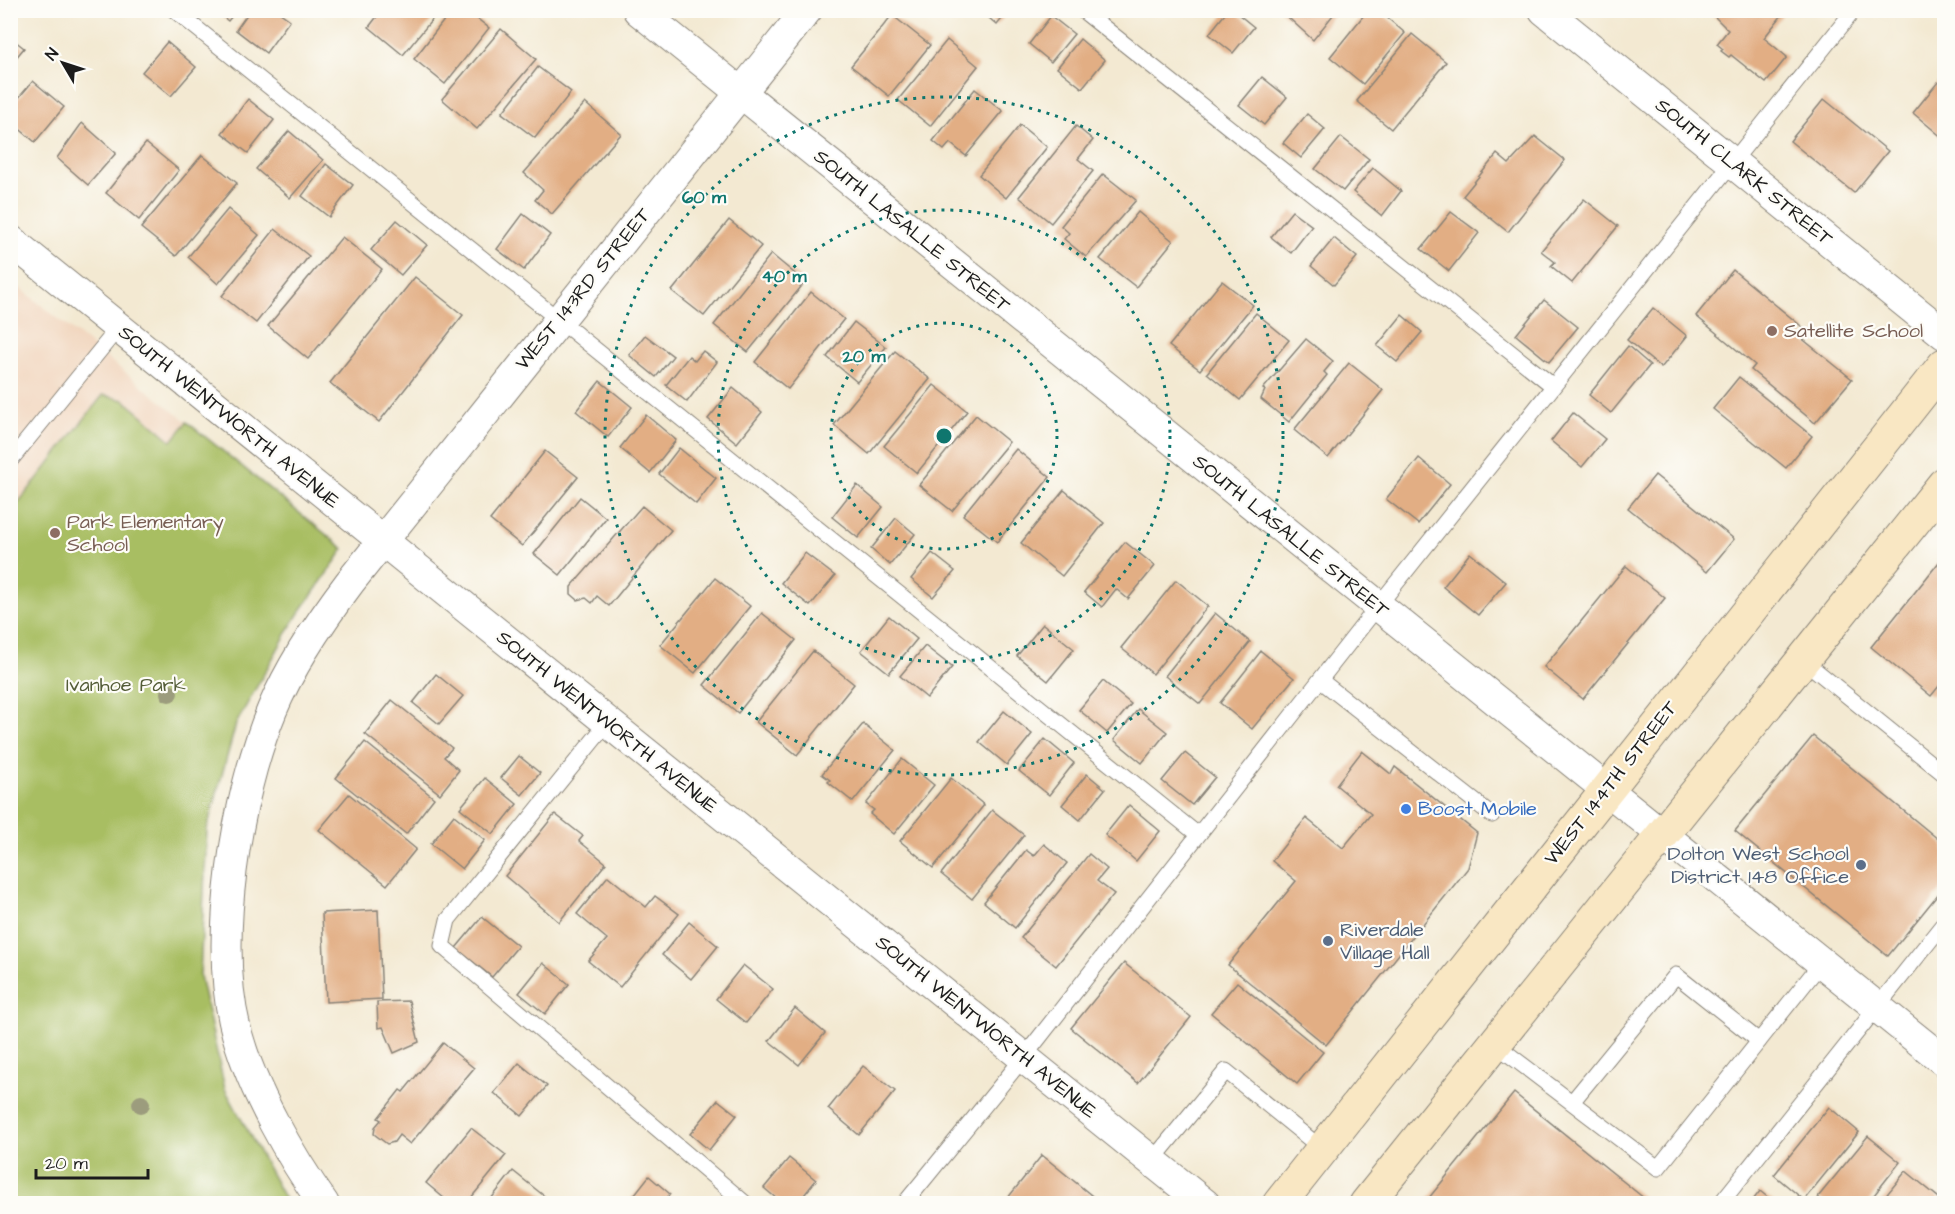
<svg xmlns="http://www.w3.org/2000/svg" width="1955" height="1214" font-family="'Architects Daughter',sans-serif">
<rect width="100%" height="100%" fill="#fdfcf7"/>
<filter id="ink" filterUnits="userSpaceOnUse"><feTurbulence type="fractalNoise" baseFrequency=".0167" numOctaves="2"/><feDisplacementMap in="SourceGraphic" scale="12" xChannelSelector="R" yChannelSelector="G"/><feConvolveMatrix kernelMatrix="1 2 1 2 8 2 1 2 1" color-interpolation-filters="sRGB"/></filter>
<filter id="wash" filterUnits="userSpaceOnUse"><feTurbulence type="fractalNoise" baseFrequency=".008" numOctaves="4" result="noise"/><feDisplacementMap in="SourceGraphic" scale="24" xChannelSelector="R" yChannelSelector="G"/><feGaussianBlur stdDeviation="1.35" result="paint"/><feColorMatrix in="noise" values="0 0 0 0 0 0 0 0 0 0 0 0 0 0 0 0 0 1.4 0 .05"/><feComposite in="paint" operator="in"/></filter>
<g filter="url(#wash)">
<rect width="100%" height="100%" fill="#f3e9d2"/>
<polygon fill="#f1d5bd" points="11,281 187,422 11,644"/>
<polygon fill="#a8be62" stroke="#626d3f" stroke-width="1.5" points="103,395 124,400 172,441 187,422 344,549 293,622 236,724 207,829 200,976 225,1089 287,1203 11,1203 11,512"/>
<g id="blocks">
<g fill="#e2ae84">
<polygon points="215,10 237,10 228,21"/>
<polygon points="250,10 276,10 290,20 266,53 236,30"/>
<polygon points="382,10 440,10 403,55 369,27"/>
<polygon points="452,10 466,10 489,28 445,84 414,59"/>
<polygon points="980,10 1009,10 997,25"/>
<polygon points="1228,10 1233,10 1254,27 1233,53 1209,34"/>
<polygon points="1280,10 1337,10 1313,40"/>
<polygon points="1368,10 1378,10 1405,33 1363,84 1330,57"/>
<polygon points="1708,10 1786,10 1764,38 1787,57 1766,83 1731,55 1729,57 1721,51 1723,49 1717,44 1728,30"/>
<polygon points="892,15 930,45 889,96 851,66"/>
<polygon points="1051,16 1074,34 1051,62 1029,44"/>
<polygon points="501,29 536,59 477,129 442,99"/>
<polygon points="1412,34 1446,62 1391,129 1357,101"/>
<polygon points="10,37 24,48 10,65"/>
<polygon points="1080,39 1105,60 1082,88 1057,68"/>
<polygon points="947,40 978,66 930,126 898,100"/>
<polygon points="167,42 196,67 171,96 142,72"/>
<polygon points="538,67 571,92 535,138 502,113"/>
<polygon points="1262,77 1287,97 1264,125 1239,105"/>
<polygon points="33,81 64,107 35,142 10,121 10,108"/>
<polygon points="1938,82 1944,88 1944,139 1913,113"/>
<polygon points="975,89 1003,111 966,156 950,143 944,150 933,141"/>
<polygon points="248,99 274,120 248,153 222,133"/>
<polygon points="1824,99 1888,151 1854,193 1790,141"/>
<polygon points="585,103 621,134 552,214 535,200 543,190 524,173"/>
<polygon points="1307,114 1325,129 1301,158 1283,143"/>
<polygon points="82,123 116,153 88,185 57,158"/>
<polygon points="1020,125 1047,147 1006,198 979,175"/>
<polygon points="1076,126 1093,140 1078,159 1093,171 1051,223 1019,197"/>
<polygon points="289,131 323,160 290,198 256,169"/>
<polygon points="1535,136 1565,160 1508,232 1463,196 1497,154 1509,164"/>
<polygon points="1341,137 1369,159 1343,191 1315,169"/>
<polygon points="146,143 179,170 139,220 106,193"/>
<polygon points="202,155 237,183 176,256 141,228"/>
<polygon points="326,164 353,185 329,217 302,196"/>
<polygon points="1373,168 1401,191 1382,216 1353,192"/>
<polygon points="1103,174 1136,200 1086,257 1064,239 1069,233 1061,226"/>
<polygon points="1584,199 1618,226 1572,283 1551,266 1555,262 1541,251"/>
<polygon points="228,209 259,235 218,284 188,257"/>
<polygon points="1292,211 1312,226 1291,253 1271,237"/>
<polygon points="1138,212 1173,241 1136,287 1100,259"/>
<polygon points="1451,212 1479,233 1449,271 1421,249"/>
<polygon points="523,214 550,235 524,270 497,249"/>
<polygon points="397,220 427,245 401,275 371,250"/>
<polygon points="729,220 761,246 704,316 672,291"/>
<polygon points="275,229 309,256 256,323 222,296"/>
<polygon points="342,237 382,269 308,359 268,326"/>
<polygon points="1334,238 1357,257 1334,285 1311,266"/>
<polygon points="771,254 805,282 748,352 714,325"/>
<polygon points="1733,270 1806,330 1800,337 1852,379 1815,423 1751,370 1755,365 1696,316"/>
<polygon points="415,277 463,315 379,422 330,383"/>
<polygon points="1222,281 1253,305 1200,370 1169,346"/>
<polygon points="811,292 844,319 788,389 755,362"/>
<polygon points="1544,300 1578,327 1549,362 1516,335"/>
<polygon points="1653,308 1687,336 1661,368 1627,340"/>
<polygon points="1256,313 1289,340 1240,400 1207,373"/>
<polygon points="1402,315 1422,332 1397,362 1377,346"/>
<polygon points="854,322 886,347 857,382 827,357"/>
<polygon points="645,335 673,356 656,377 629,355"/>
<polygon points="1306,339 1333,361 1324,372 1327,375 1289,422 1261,399 1265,390 1263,389"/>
<polygon points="1628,346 1650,365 1611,413 1589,395"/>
<polygon points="703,351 717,362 687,402 666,385 689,356 695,361"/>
<polygon points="895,351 930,379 869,454 834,425"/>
<polygon points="1349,363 1383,390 1328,458 1294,430"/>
<polygon points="1739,377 1812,436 1786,468 1713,409"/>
<polygon points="600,381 632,407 608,437 576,411"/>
<polygon points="934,385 967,411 917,473 884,446"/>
<polygon points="733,388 762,412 737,443 708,419"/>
<polygon points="1573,413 1605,439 1582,467 1551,441"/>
<polygon points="646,415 676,440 650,473 620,448"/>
<polygon points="976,415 1009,442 952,511 919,485"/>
<polygon points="679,448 716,478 696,504 659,474"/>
<polygon points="1016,449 1050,477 997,542 963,515"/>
<polygon points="545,451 578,477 522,546 490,520"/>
<polygon points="1419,458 1450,484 1418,524 1386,499"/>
<polygon points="1655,475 1734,539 1707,572 1628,508"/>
<polygon points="857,485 883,507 858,538 832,517"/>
<polygon points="1064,490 1104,523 1062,576 1021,543"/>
<polygon points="580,497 606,518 560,575 534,554"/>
<polygon points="642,506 671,530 609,606 597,596 592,603 586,598 578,600 571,594 571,587"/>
<polygon points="896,518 915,534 890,565 871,549"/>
<polygon points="1125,542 1155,566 1128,599 1116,589 1102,607 1084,592"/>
<polygon points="805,553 835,576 810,606 781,583"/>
<polygon points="932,553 955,571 933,597 911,579"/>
<polygon points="1470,553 1506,582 1478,615 1443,587"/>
<polygon points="1944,556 1944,680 1931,696 1871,647"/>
<polygon points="1626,566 1665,598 1583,699 1544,667"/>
<polygon points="715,578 750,606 695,673 660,645"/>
<polygon points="1176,580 1208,606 1153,674 1121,648"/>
<polygon points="762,613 796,640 738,713 704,685"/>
<polygon points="1215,613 1250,642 1200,704 1165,676"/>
<polygon points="889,616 917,639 889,673 861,651"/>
<polygon points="1043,624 1074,649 1048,681 1017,656"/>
<polygon points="925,646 952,667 927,698 900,676"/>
<polygon points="813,651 854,684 797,755 756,722"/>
<polygon points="1261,651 1294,678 1252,729 1220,703"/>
<polygon points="436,674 463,696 439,724 413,703"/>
<polygon points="1103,681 1131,704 1107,733 1079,710"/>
<polygon points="392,700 452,748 444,757 459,770 440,794 365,734"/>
<polygon points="1138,709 1167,732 1142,763 1114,740"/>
<polygon points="1004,711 1032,734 1007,765 979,742"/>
<polygon points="863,724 895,750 853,802 828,782 830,780 822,774"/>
<polygon points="1813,736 1944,844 1944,887 1888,956 1735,831"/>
<polygon points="1045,739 1074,763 1049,795 1019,771"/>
<polygon points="365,742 434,798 406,834 336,778"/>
<polygon points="1362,751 1391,774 1395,767 1477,833 1468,868 1326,1045 1228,965 1296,881 1272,861 1306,818 1343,848 1371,814 1336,785"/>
<polygon points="1185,753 1215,777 1192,805 1162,781"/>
<polygon points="519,756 540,773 522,795 501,778"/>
<polygon points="902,759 934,785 894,834 870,814 874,810 866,804"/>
<polygon points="1087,774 1105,789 1080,820 1062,805"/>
<polygon points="485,778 517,804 493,834 460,808"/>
<polygon points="951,778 984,805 933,868 900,841"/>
<polygon points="349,794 416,849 387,885 319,830"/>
<polygon points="1129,805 1160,831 1136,861 1105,835"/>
<polygon points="992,810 1024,835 972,899 941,874"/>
<polygon points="555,814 583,836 579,841 606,863 559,922 505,876"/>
<polygon points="454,815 485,840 462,869 431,844"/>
<polygon points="1044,844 1067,863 1015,928 984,902 1026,850 1034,856"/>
<polygon points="1089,854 1107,869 1097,881 1114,894 1056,966 1021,938"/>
<polygon points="608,876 646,907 655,896 679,914 620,987 588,961 607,939 577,914"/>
<polygon points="378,910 382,999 326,1002 322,913"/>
<polygon points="482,917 518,946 492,977 456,948"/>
<polygon points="689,922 718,946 691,979 662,955"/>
<polygon points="543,963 569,984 545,1014 519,993"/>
<polygon points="1124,963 1191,1017 1138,1083 1071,1028"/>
<polygon points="743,965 773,989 746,1023 716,999"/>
<polygon points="1237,982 1323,1052 1297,1084 1211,1013"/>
<polygon points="409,1001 419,1042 394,1053 383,1027 378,1028 377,1002"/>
<polygon points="795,1008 825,1033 799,1065 769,1041"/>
<polygon points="443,1043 474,1068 410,1144 399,1135 394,1142 387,1144 374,1134 375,1127 381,1120 378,1118 400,1090 403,1092"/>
<polygon points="519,1063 547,1086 522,1116 494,1093"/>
<polygon points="863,1066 895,1091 859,1135 828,1109"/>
<polygon points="1514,1093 1645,1199 1641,1204 1424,1204"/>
<polygon points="718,1100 737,1115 709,1150 690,1134"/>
<polygon points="1829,1107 1859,1132 1804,1200 1774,1175"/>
<polygon points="471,1128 506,1155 466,1204 451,1204 426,1183"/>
<polygon points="1868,1136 1900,1162 1867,1204 1826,1204 1818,1197"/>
<polygon points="1042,1155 1102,1204 1003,1204"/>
<polygon points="789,1158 816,1180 797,1204 783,1204 764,1188"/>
<polygon points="513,1171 548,1199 544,1204 487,1204"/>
<polygon points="1906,1171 1939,1198 1935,1204 1879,1204"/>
<polygon points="649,1176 670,1194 662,1204 627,1204"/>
<polygon points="1760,1191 1776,1204 1750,1204"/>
</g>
</g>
</g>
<g filter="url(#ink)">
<use href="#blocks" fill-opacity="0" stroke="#888277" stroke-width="1.5"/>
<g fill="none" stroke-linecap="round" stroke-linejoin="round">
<defs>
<g id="lane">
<polyline points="174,10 1197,834"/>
<polyline points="1082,10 1553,386"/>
<polyline points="10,461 119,327"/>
<polyline points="1803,660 1944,774"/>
<polyline points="1320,680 1492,815"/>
<polyline points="608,722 448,920 442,946 746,1204"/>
<polyline points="1495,1044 1658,1168 1822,962"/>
<polyline points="1572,1102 1676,975 1759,1041"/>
<polyline points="1152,1161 1226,1071 1322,1149"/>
<polyline points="904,1204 1024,1057 1378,606 1854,10"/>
<polyline points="1720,1204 1944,923"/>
</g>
<g id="street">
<polyline points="638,10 1944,1061"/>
<polyline points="1544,10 1944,334"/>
<polyline points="10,240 1205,1204"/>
<path d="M324 1204C290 1156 253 1091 237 1034 212 944 236 796 272 710 290 667 322 619 350 582L807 10"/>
</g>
<g id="secondary">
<polyline points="1279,1204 1944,365"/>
<polyline points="1366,1204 1944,484"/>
</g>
</defs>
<use href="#lane" stroke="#888277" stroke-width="17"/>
<use href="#street" stroke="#888277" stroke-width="32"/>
<use href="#secondary" stroke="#888277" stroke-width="35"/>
<use href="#lane" stroke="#fff" stroke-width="15"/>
<use href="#street" stroke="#fff" stroke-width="30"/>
<use href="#secondary" stroke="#f9e7c3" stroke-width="33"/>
</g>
<g fill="#9c9c7d">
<circle cx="169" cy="693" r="9"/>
<circle cx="141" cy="1104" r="9"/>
</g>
</g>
<g fill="none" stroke="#0f766e" stroke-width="3" stroke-dasharray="3 6">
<circle cx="944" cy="436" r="113"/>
<circle cx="944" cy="436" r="226"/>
<circle cx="944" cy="436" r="339"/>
</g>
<g fill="#8d6e63" stroke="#fdfcf7" stroke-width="2">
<circle cx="1772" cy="331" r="6"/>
<circle cx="55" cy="533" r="6"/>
</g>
<circle fill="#3f7fe0" stroke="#fdfcf7" stroke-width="2" cx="1406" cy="809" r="6"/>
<g fill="#5c6f8a" stroke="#fdfcf7" stroke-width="2">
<circle cx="1861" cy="865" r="6"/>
<circle cx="1328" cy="941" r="6"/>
</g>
<g text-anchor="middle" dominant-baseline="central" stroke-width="4.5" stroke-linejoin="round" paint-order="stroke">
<g font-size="20" fill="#1c1c1c" stroke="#fdfcf7">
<text transform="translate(1744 172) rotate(39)">SOUTH CLARK STREET</text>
<text transform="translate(912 231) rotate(39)">SOUTH LASALLE STREET</text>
<text transform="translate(583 289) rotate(-51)">WEST 143RD STREET</text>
<text transform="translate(229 417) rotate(39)">SOUTH WENTWORTH AVENUE</text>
<text transform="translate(1291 536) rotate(39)">SOUTH LASALLE STREET</text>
<text transform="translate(607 722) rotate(39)">SOUTH WENTWORTH AVENUE</text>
<text transform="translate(1611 783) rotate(-52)">WEST 144TH STREET</text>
<text transform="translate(986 1027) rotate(39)">SOUTH WENTWORTH AVENUE</text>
</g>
<g font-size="20" fill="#785e54" stroke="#fdfcf7" text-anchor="start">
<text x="1784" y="331">Satellite School</text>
<text x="67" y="522">Park Elementary<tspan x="67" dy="23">School</tspan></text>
</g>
<g font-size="20" fill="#545d38" stroke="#fdfcf7">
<text x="126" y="685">Ivanhoe Park</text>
</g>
<g font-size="20" fill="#366cbe" stroke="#fdfcf7" text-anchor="start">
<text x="1418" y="809">Boost Mobile</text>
</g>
<g font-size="20" fill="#4e5e75" stroke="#fdfcf7" text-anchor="end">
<text x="1849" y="854">Dolton West School<tspan x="1849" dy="23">District 148 Office</tspan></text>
<text x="1340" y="930" text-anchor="start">Riverdale<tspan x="1340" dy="23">Village Hall</tspan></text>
</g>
</g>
<circle cx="944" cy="436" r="9" fill="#0f766e" stroke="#fdfcf7" stroke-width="3"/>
<g font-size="18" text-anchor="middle" font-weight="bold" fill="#0f766e" stroke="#fdfcf7" stroke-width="4.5" stroke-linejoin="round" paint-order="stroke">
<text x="704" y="203">60 m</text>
<text x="784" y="282">40 m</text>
<text x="864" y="362">20 m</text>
</g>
<rect width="1955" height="1214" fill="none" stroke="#fdfcf7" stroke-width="36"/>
<g transform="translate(63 63) rotate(309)" stroke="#fdfcf7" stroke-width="4.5" paint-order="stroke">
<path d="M0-4.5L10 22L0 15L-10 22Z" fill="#1c1c1c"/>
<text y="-9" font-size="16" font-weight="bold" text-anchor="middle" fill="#1c1c1c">N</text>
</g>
<path d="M36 1169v9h112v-9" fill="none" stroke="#1c1c1c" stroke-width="3"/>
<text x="45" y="1169" font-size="18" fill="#1c1c1c" stroke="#fdfcf7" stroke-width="4.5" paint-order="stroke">20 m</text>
</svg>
